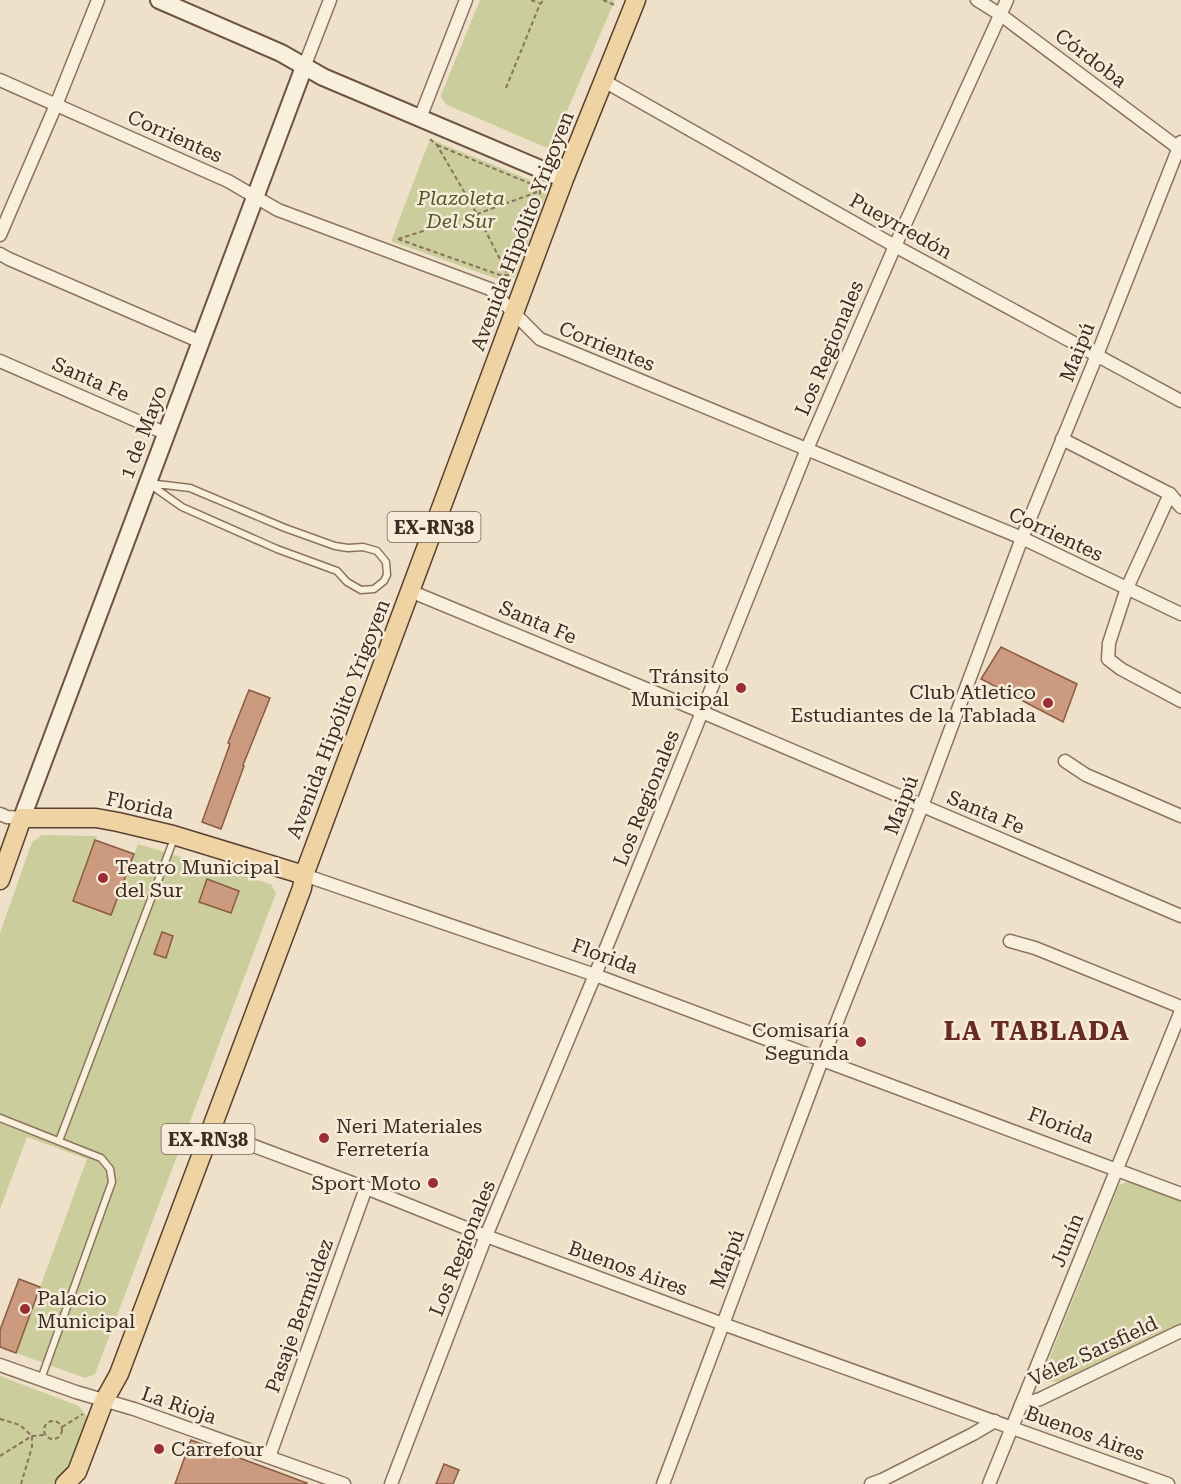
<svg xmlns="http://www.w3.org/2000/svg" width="1181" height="1484" font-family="'Roboto Serif',serif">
<rect width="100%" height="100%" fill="#efe1c9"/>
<g fill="#cbcd9c">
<polygon points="480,0 615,0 554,141 547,148 447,105 442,99 441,95"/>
<polygon points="430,139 540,184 545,189 546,196 516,275 511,280 503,281 391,241"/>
<polygon points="42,835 97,836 73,901 111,915 138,844 271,884 276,893 95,1374 85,1378 16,1353 87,1159 27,1137 0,1209 0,933 32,842"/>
<polygon points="1130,1181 1181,1200 1181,1325 1063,1381 1050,1382 1045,1377 1045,1369 1119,1185"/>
<polygon points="0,1376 79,1406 88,1418 69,1468 53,1484 0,1484"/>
</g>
<g fill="#cc9a7f" stroke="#8a5b43" stroke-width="1.5">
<polygon points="1001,647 1077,684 1063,722 981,679"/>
<polygon points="249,690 270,698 243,765 244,766 221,829 202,822 230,744 228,743"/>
<polygon points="95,840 134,854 111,915 73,901"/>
<polygon points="207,879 239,891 231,913 199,902"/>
<polygon points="162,932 173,936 166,958 154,954"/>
<polygon points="19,1279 40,1287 16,1353 0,1347 0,1330"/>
<polygon points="191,1440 307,1483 306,1484 175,1484"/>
<polygon points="444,1464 459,1470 453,1484 436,1484"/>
</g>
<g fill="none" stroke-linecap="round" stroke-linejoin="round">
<defs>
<g id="lane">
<polygon points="148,483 190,488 285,528 335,546 348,548 363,547 377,551 386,562 387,575 384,581 374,589 361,590 347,582 337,571 277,549 182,507"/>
<polyline points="0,1118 101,1158 110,1169 112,1182 41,1379"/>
<polyline points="59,1141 175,836"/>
</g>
<g id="street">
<polyline points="977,0 1001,15 1181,150"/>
<polyline points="304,67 330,0"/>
<polyline points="0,80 228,181 278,210 490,289 540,339 1022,538 1181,614"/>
<polyline points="604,81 895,246 1181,401"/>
<polyline points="420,118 466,0"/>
<polyline points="0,235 56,105 98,0"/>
<polyline points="0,254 9,259 201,342"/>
<polyline points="0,361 167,434"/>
<polyline points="1062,439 1170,494 1181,507"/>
<polyline points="1170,494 1127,588 1109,643 1108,659 1121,669 1181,701"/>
<polyline points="410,591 702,712 1181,916"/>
<polyline points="1065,761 1086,775 1181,816"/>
<polyline points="0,814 7,817 22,818"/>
<polyline points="304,875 595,975 1181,1194"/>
<polyline points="1010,941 1035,948 1181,1007"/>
<polyline points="211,1130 366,1188 486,1236 723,1324 1168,1484"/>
<polyline points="0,1365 76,1392 134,1409 344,1484"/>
<polyline points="1021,1405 1040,1399 1181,1331"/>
<polyline points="269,1457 366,1188"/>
<polyline points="391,1484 486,1236 595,975 702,712 807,449 895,246 1007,0"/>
<polyline points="663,1484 822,1060 922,806 1022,538 1097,355 1181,142"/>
<polyline points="871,1484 882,1480 973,1434 995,1421"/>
<polyline points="989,1484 1181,1011"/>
</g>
<g id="secondary">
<polyline points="159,0 281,53 323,77 564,179"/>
<polyline points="22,818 304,67"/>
</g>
<g id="primary">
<polyline points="0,880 22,818 96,818 118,822 173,835 304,875"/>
<polyline points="65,1484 77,1472 104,1401 119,1374 302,888 304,875 564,179 636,0"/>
</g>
</defs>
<use href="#lane" stroke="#8b735d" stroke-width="9"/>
<use href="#street" stroke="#8b735d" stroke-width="15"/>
<use href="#secondary" stroke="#6d5440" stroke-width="20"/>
<use href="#primary" stroke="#594131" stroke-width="21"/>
<g stroke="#8b735d" stroke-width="2" stroke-dasharray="4.5 3" stroke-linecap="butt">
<polyline points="531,0 539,3"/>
<polyline points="603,0 617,6"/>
<polyline points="506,88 540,4 544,0"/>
<polyline points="430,139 437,145 477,214 508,275"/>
<polyline points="437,145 536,186 540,191 540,195"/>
<polyline points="398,239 500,275 508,275 513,267"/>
<polyline points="398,239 477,214 540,191"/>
<polyline points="0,1419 20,1425 32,1436 32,1447 21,1484"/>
<circle cx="53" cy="1430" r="9"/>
<polyline points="62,1427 83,1414"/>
<polyline points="0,1456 32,1436 45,1435"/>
</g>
<use href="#lane" stroke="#f9efdd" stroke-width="6"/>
<use href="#street" stroke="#f9efdd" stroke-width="12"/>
<use href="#secondary" stroke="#f9efdd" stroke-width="16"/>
<use href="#primary" stroke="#f0d3a2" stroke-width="18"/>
</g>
<g fill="#9a2d35" stroke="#f6ecd9" stroke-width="2">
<circle cx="741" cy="688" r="6"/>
<circle cx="1048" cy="703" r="6"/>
<circle cx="103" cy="878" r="6"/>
<circle cx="861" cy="1042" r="6"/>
<circle cx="324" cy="1138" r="6"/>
<circle cx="433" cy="1183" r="6"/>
<circle cx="25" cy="1309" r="6"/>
<circle cx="159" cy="1449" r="6"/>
</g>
<g text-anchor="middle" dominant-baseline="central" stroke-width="5" stroke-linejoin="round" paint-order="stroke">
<g fill="#f6ecd9" stroke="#746658" stroke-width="1.5">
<rect x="387.5" y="512" width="93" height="30" rx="4.5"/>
<rect x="161.5" y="1124" width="93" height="30" rx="4.5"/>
</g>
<g font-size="18" font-weight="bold" fill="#3c2c21">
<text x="434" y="527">EX-RN38</text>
<text x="208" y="1139">EX-RN38</text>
</g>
<g font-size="20" fill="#3c2c21" stroke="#f6ecd9">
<text transform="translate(1091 58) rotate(37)">Córdoba</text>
<text transform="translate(175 136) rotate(24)">Corrientes</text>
<text transform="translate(901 226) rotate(29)">Pueyrredón</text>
<text transform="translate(522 231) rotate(-69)">Avenida Hipólito Yrigoyen</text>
<text transform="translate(607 346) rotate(22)">Corrientes</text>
<text transform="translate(829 348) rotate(-67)">Los Regionales</text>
<text transform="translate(1077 352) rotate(-68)">Maipú</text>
<text transform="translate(91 379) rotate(24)">Santa Fe</text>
<text transform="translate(143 432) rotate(-69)">1 de Mayo</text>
<text transform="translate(1056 534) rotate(25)">Corrientes</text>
<text transform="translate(538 622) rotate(23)">Santa Fe</text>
<text transform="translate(338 719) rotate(-69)">Avenida Hipólito Yrigoyen</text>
<text transform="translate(646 798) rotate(-68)">Los Regionales</text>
<text transform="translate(140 805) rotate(12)">Florida</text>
<text transform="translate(901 805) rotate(-69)">Maipú</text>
<text transform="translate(986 812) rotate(23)">Santa Fe</text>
<text transform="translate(605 956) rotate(20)">Florida</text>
<text transform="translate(1061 1125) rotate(21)">Florida</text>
<text transform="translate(1067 1240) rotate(-68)">Junín</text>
<text transform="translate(462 1248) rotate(-68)">Los Regionales</text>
<text transform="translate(727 1259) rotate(-69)">Maipú</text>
<text transform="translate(628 1268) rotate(20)">Buenos Aires</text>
<text transform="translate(299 1316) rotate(-70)">Pasaje Bermúdez</text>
<text transform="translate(1093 1351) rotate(-25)">Vélez Sarsfield</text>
<text transform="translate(179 1405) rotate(19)">La Rioja</text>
<text transform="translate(1085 1433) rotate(20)">Buenos Aires</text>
</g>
<g font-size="20" font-style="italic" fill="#4f5827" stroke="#f6ecd9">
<text x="461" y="198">Plazoleta<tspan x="461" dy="23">Del Sur</tspan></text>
</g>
<g font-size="20" fill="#3c2c21" stroke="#f6ecd9" text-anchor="end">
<text x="729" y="676">Tránsito<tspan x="729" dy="23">Municipal</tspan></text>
<text x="1036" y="692">Club Atletico<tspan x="1036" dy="23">Estudiantes de la Tablada</tspan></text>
<text x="115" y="867" text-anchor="start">Teatro Municipal<tspan x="115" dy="23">del Sur</tspan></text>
<text x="849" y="1030">Comisaría<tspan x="849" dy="23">Segunda</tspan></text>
<text x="336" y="1126" text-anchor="start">Neri Materiales<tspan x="336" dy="23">Ferretería</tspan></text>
<text x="421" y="1183">Sport Moto</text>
<text x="37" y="1298" text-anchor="start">Palacio<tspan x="37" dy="23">Municipal</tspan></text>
<text x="171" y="1449" text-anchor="start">Carrefour</text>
</g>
<g font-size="26" font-weight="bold" letter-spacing="1.5" fill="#682b20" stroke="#f6ecd9">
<text x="1037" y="1031">LA TABLADA</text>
</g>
</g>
</svg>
